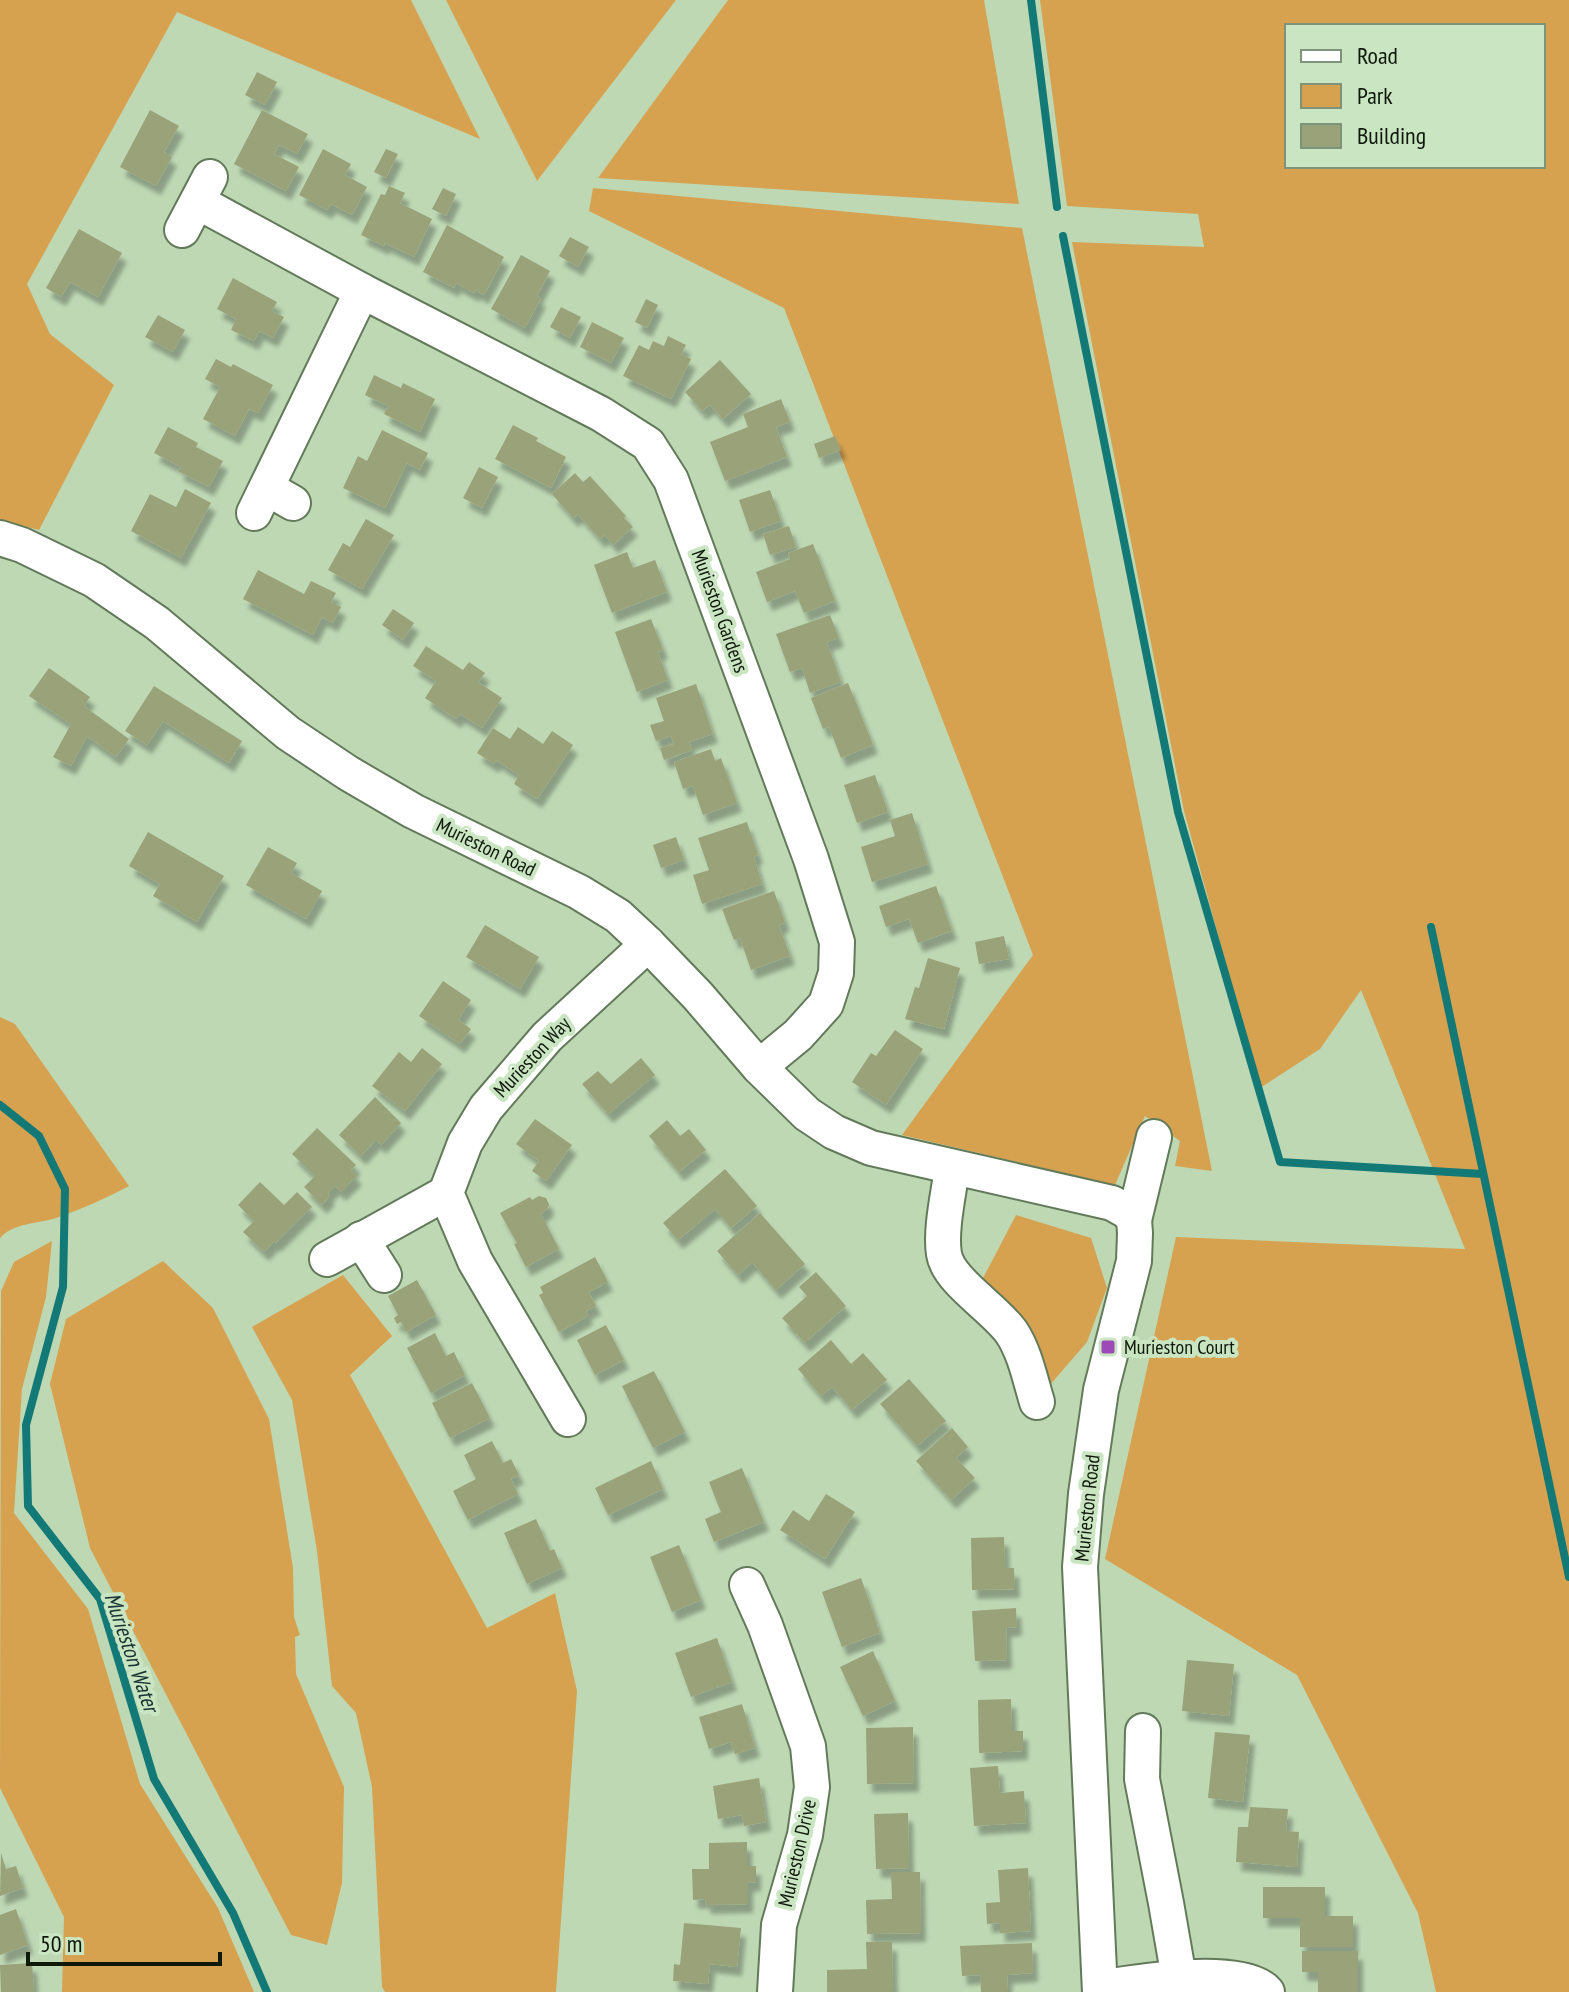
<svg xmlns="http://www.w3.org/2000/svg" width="1569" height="1992" font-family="'PT Sans Narrow',sans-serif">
<defs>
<filter id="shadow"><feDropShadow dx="5" dy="9" stdDeviation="2" flood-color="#0004"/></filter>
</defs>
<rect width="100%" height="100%" fill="#bed8b4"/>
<g fill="#d6a24f" fill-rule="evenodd">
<polygon points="0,0 411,0 480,139 177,12 27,284 50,334 114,385 39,530 0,520"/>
<polygon points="446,0 676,0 537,181"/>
<polygon points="728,0 984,0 1019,204 598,178"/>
<path d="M1040 0H1569V1992H1436L1418 1913 1297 1675 1105 1559 1176 1237 1465 1249 1361 990 1320 1049 1260 1088 1184 811 1072 242 1204 247 1198 214 1067 206ZM1287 26H1543V166H1287Z"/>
<polygon points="593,188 1022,228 1212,1171 1175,1166 1180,1141 1145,1116 1115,1185 902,1135 1033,955 784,308 589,211"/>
<path d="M0 1017 15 1024 129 1186C106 1198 84 1208 59 1217 40 1224 14 1222 0 1238Z"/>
<polygon points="1016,1215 1091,1238 1107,1288 1087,1342 1049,1386 981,1282"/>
<polygon points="52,1241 46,1297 22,1389 14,1513 88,1609 140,1784 218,1908 254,1992 62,1992 64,1917 0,1788 1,1291 14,1262"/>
<polygon points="163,1261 213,1308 269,1419 293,1568 294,1617 300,1635 295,1637 296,1674 344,1787 342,1883 327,1945 291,1935 90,1548 50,1384 66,1319"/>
<polygon points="343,1275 392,1336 350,1375 487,1628 555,1593 577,1691 556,1992 385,1992 382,1987 372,1787 356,1713 332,1686 317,1551 292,1400 252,1327"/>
</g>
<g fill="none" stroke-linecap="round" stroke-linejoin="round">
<g stroke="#127977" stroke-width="8">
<polyline points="1031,0 1057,207"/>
<polyline points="1063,236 1178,812 1280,1162 1483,1174"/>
<polyline points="1431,927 1569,1577"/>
<polyline points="0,1105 39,1136 65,1189 63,1287 26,1425 28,1506 100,1599 154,1779 233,1913 267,1992"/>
</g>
</g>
<g fill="#9aa27a" filter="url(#shadow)">
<polygon points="257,72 277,82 265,105 245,95"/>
<polygon points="150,110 179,126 164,152 172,157 156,186 120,167"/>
<polygon points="262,110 308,134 297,154 279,145 274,154 299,167 286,191 234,164"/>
<polygon points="323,149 351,164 345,175 367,187 352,215 331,204 327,210 299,195"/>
<polygon points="386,149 398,154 386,178 374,172"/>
<polygon points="389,186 405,193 400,203 432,219 414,257 385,243 384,246 361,235 381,194 385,195"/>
<polygon points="443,188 456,194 446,216 432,209"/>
<polygon points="447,225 504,257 484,295 475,290 474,293 456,283 454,288 423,272"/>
<polygon points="79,229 122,253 98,297 70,282 61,297 46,288"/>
<polygon points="570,237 589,247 578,267 559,256"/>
<polygon points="521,255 550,271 537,296 541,298 525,328 491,309"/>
<polygon points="233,278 277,302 272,311 284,317 273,338 259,331 254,341 231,330 236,319 217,309"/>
<polygon points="646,299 658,305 647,328 635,322"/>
<polygon points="561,307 581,317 570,338 550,327"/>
<polygon points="158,315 185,330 173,352 145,337"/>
<polygon points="592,322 624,338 611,363 580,347"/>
<polygon points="668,336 686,345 681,354 691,359 671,399 623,376 639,345 649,350 653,341 664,346"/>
<polygon points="216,359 231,367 233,364 273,385 258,413 249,409 235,436 203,419 220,387 205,379"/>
<polygon points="720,360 751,394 723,419 710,405 702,411 685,392"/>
<polygon points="374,375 401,388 403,383 435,399 420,432 384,414 388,406 365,395"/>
<polygon points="781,399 790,422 776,427 787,457 725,481 710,442 748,427 743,414"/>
<polygon points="513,425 538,438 536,441 566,457 551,488 495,459"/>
<polygon points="168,427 198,443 196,447 223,461 209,487 178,471 181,467 154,453"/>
<polygon points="382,430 428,453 420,470 407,463 385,508 343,488 358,456 367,461"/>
<polygon points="835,436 841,450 819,458 814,444"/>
<polygon points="479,467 498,477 482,508 463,498"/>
<polygon points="575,473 583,482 590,476 626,516 624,518 633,527 613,545 605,535 600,539 578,514 573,518 552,494"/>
<polygon points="185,489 211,503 181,558 131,531 150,494 176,507"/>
<polygon points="770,490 781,521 750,532 739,500"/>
<polygon points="366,519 394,535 362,589 328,570 343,543 350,547"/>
<polygon points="789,526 796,547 770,555 763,534"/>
<polygon points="813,544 835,601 804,613 795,591 767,602 756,572 790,559 788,553"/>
<polygon points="627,552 633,568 655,560 667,592 612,613 594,565"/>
<polygon points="258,570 304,594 311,581 336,593 331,602 341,607 333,623 322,617 313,635 243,599"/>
<polygon points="393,609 414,623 403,640 382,625"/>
<polygon points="830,615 839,638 827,642 841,682 810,693 802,668 790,672 776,634"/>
<polygon points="651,619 663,650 658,652 668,680 637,692 615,632"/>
<polygon points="426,646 463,670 469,662 485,673 478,682 502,698 482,728 460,714 456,719 425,698 436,681 413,666"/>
<polygon points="49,668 90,697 84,706 129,739 116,757 87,736 71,766 53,757 71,724 29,696"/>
<polygon points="848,683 873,745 841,758 829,727 823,729 811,698"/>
<polygon points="696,684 713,734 689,742 692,750 664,760 660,748 674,744 671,736 656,741 650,725 664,721 656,698"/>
<polygon points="154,686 242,741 229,763 163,721 147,745 125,731"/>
<polygon points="518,727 543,744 552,731 573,745 537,799 514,784 519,775 496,760 494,764 477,753 493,728 510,739"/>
<polygon points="711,749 715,761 721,758 737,803 703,815 693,786 683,789 674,762"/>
<polygon points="875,775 888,812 857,823 844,785"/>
<polygon points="912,813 928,864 872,882 861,847 895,836 890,820"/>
<polygon points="747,822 758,855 754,857 762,884 702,904 693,875 709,870 698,838"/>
<polygon points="148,832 224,876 197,922 153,896 160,884 129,866"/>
<polygon points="676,837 684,860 661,868 653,845"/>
<polygon points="268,847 297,863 291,873 322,891 306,919 246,885"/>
<polygon points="936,886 952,931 918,943 909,919 886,927 879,906"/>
<polygon points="774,891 785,923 779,925 790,956 751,970 740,938 734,940 722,909"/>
<polygon points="485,925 539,957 520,989 466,957"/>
<polygon points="1004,936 1009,959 979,964 975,942"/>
<polygon points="928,958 960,968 944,1029 905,1019 915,987 919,988"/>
<polygon points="443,981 471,1000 458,1020 471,1029 460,1044 419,1016"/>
<polygon points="895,1030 923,1049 886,1105 852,1082 871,1053 876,1056"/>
<polygon points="422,1048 442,1064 405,1111 372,1086 399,1052 411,1062"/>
<polygon points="641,1058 655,1075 608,1114 582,1084 598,1071 611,1084"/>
<polygon points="375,1097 401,1123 381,1145 376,1140 361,1156 339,1135"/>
<polygon points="535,1119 572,1145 546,1181 532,1171 539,1161 516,1144"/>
<polygon points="667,1120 680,1136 689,1129 706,1150 679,1172 649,1136"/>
<polygon points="317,1128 356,1165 351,1170 357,1176 341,1192 335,1186 328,1193 330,1196 322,1205 304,1187 315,1176 292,1154"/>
<polygon points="725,1169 757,1206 731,1228 715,1209 678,1240 663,1223"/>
<polygon points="260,1182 284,1205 297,1192 312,1207 276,1243 274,1241 264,1252 243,1232 254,1221 238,1205"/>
<polygon points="539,1196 546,1198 549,1204 548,1208 541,1214 559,1249 526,1267 514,1244 517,1243 500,1213 530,1197 532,1200"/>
<polygon points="760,1213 805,1264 776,1290 752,1262 738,1275 717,1251"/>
<polygon points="595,1257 608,1282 589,1292 596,1306 586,1311 588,1316 559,1332 539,1295 543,1293 540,1287"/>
<polygon points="816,1272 846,1306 805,1343 782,1318 807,1296 799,1287"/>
<polygon points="417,1280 436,1315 406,1332 401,1322 397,1324 394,1318 398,1315 388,1296"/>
<polygon points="606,1325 624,1360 595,1375 577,1340"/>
<polygon points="435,1333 446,1356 454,1352 465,1375 431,1393 407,1348"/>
<polygon points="831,1340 851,1364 863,1353 887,1380 852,1410 832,1387 821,1396 798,1369"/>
<polygon points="654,1371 685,1432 653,1448 622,1386"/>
<polygon points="909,1379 946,1421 917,1446 880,1404"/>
<polygon points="472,1383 490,1418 450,1438 432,1403"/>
<polygon points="952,1428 968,1447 956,1458 975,1478 951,1500 916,1461"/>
<polygon points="492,1441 503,1463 511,1459 519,1475 511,1479 518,1494 468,1520 453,1491 476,1479 464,1455"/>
<polygon points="651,1461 663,1489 608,1515 595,1488"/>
<polygon points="742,1468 764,1522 714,1542 705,1519 721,1512 709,1482"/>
<polygon points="826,1494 855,1512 825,1559 780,1530 793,1510 809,1521"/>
<polygon points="536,1519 550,1551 554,1549 562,1568 527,1584 504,1533"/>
<polygon points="1004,1537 1005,1568 1014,1568 1015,1589 972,1590 971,1538"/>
<polygon points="679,1545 701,1600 672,1612 650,1557"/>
<polygon points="861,1578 880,1633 842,1647 822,1592"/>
<polygon points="1016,1608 1017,1627 1006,1628 1007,1660 975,1661 972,1611"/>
<polygon points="717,1638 732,1682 691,1697 675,1653"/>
<polygon points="873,1651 895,1701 863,1716 840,1667"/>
<polygon points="1187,1660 1234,1664 1229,1716 1182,1711"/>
<polygon points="1011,1699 1012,1731 1023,1731 1023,1751 979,1753 978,1700"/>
<polygon points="742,1704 755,1748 735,1754 731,1742 709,1749 699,1717"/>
<polygon points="913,1727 914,1783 867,1784 866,1728"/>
<polygon points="1215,1732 1250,1735 1243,1802 1208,1798"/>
<polygon points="998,1766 1000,1793 1024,1791 1026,1823 974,1826 970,1768"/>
<polygon points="759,1778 766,1822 744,1826 742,1815 718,1819 713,1786"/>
<polygon points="1250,1807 1288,1809 1286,1831 1299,1832 1297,1867 1236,1862 1238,1827 1248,1827"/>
<polygon points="908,1813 909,1868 876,1869 874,1814"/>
<polygon points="747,1842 747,1866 756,1866 756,1882 748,1883 748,1904 706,1905 705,1899 693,1900 692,1869 709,1869 709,1843"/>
<polygon points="1,1853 6,1869 16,1866 23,1888 0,1896"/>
<polygon points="1028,1868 1031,1931 1000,1933 1000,1923 987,1924 986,1903 1000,1902 998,1870"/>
<polygon points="891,1872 920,1872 921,1933 867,1934 866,1900 892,1899"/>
<polygon points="1263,1887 1325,1887 1325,1916 1353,1916 1353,1947 1300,1947 1300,1918 1263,1918"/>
<polygon points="16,1909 28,1945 0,1955 0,1915"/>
<polygon points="684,1923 741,1928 737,1967 710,1964 708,1984 673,1981 674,1964 680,1965"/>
<polygon points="866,1942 892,1942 893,1992 827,1992 827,1970 867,1969"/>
<polygon points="1032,1943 1033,1973 1007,1975 1008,1992 981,1992 980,1975 962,1976 960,1946"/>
<polygon points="1302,1951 1358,1951 1358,1992 1318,1992 1318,1972 1302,1972"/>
<polygon points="32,1963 34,1992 1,1992 0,1965"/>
</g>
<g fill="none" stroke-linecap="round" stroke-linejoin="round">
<defs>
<g id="minor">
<polyline points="198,202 362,291"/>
<polyline points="182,230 210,177"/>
<polyline points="267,488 293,503"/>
<polyline points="254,513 362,291 601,414 648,444 671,480 811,859 837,942 836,973 826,1004 798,1035 759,1067"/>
<polyline points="0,538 22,545 94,580 157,623 288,733 348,773 413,811 579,892 618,916 648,944 698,996 759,1067 807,1114 834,1132 871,1148 1112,1203 1128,1212 1134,1220 1135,1233 1134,1261 1101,1390 1086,1494 1080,1567 1100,1992"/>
<path d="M952 1168C949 1192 940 1230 944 1254 948 1281 996 1309 1012 1333 1025 1353 1030 1379 1037 1402"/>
<polyline points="1134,1220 1154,1137"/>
<polyline points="361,1239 384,1275"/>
<polyline points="327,1259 446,1193"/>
<polyline points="568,1419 475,1261 446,1193 465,1143 486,1108 547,1037 648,944"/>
<polyline points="747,1585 765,1625 808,1746 812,1787 805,1835 779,1925 775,1992"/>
<polyline points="1143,1731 1142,1779 1166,1903 1179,1978"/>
<path d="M1100 1988C1135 1982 1243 1964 1267 1992"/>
</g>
</defs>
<use href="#minor" stroke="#637a5a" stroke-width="38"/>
<use href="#minor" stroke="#fff" stroke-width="34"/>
</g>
<rect fill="#9d49b8" stroke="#cae5c1" stroke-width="3" x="1100" y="1339" width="16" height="16" rx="4"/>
<g text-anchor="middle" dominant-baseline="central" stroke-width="8" stroke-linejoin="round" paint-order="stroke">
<g font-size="20" fill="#0e180b" stroke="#cae5c1">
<text transform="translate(720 611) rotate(70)">Murieston Gardens</text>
<text transform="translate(486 847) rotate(26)">Murieston Road</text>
<text transform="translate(532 1057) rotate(-47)">Murieston Way</text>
<text transform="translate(1087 1508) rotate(-84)">Murieston Road</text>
<text transform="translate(797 1853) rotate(-77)">Murieston Drive</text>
</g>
<g font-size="20" fill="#0e180b" stroke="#cae5c1" text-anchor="start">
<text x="1124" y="1347">Murieston Court</text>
</g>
<g font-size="22" font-style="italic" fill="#183333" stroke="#cae5c1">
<text transform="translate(132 1652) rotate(71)">Murieston Water</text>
</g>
</g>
<rect x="1285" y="24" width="260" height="144" fill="#cae5c1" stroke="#7f9378" stroke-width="2"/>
<rect x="1301" y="50" width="40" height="12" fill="#ffffff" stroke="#7f9378" stroke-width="2"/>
<text x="1357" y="64" font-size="24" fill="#0e180b">Road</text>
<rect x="1301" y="84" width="40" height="24" fill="#d6a24f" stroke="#7f9378" stroke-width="2"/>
<text x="1357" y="104" font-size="24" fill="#0e180b">Park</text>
<rect x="1301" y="124" width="40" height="24" fill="#9aa27a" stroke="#7f9378" stroke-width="2"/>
<text x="1357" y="144" font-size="24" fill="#0e180b">Building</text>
<path d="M28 1952v12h192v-12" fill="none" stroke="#0e180b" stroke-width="4"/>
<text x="40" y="1952" font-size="24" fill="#0e180b" stroke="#cae5c1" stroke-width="6" paint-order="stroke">50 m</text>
</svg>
